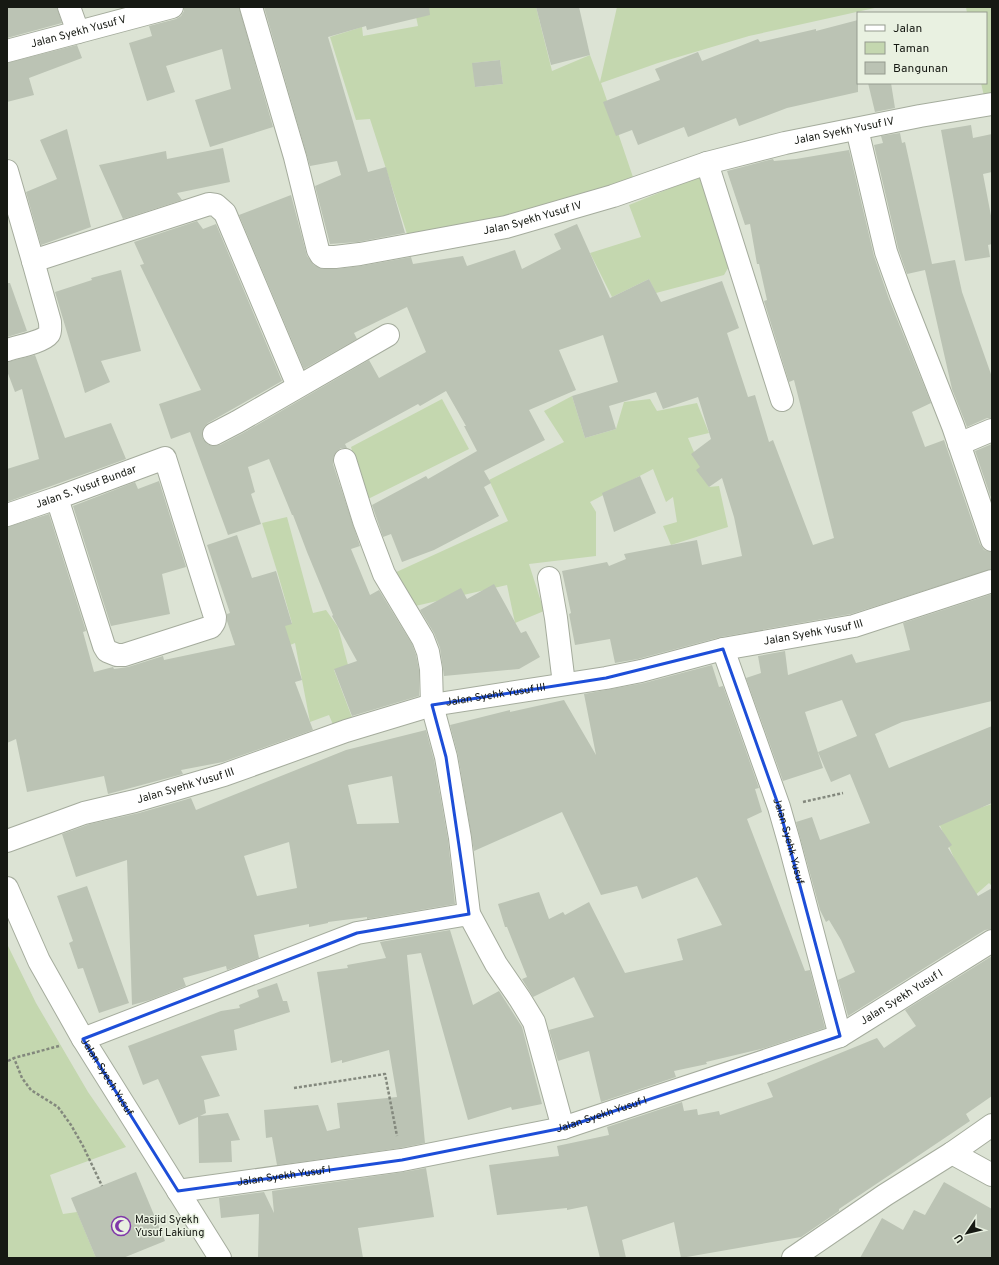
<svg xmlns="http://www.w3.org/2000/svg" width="999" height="1265" font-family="Overpass,sans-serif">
<rect width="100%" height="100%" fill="#dce3d4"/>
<g fill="#c4d7af" fill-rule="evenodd">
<path d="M414 7H536L552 71 590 55 600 82 617 7H879L749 36 658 63 601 83 635 183 513 216 408 237 370 119 356 120 330 37 362 27 363 36 418 26ZM500 60 503 84 475 87 473 63Z"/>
<polygon points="966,7 992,7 992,95 984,96 981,83 986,83 986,13 967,13"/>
<polygon points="703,175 732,261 724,275 656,293 649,279 612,297 590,253 641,237 629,205"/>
<polygon points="572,396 585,438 616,429 624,402 650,399 657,411 697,403 709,433 688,438 709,487 719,486 728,527 671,545 663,526 677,522 673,497 666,502 653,469 590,502 596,512 596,556 529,564 544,611 515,623 507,585 411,607 392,574 508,521 489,480 564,442 544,411"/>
<polygon points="442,399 469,449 366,500 351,447"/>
<polygon points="287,517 313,613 326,610 338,627 348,665 334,670 353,720 334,727 329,715 310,722 295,643 259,658 256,634 292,623 277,571 262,523"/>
<polygon points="992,804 992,886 989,883 973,897 966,886 938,821"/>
<polygon points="7,944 36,1003 88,1092 126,1147 50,1175 63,1214 77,1212 96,1258 7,1258"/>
</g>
<g fill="#bbc3b4" fill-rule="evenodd">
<polygon points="7,7 57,7 62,23 7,38"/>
<polygon points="184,7 239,7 273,127 210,147 195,100 231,89 222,49 166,66 175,92 147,101 129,43 152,36 149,26 176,19 181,16 184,11"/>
<polygon points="264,7 429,7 430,15 367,30 366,26 328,37 368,172 386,167 405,233 358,242 330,244 315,186 341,175 337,161 310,166"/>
<polygon points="536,7 579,7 590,55 551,65"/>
<polygon points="858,20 858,92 787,108 739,126 736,118 688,137 684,127 638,145 632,130 616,136 603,102 660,80 655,69 698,52 702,61 758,39 760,42 816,29 816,31"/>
<polygon points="77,45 82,58 29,78 34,95 7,102 7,63"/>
<polygon points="500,60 503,84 475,87 472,63"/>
<polygon points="868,83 891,83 895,108 875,112"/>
<polygon points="971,125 973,138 992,134 992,172 983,174 992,221 992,244 988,245 990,257 965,261 941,130"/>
<polygon points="67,129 91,227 41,245 26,192 57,179 40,140"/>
<polygon points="900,133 902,143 905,142 932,264 955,260 962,292 992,377 992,418 987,418 967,427 952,389 925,270 907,274 898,248 874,145 883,143 881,136"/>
<polygon points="223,148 230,182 177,193 182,200 123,219 99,165 166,151 167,159"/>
<polygon points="849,150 874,256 889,299 931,403 912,412 925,447 944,440 980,544 984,550 992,552 992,569 851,614 721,637 638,659 615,663 610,639 575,645 569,614 571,613 562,571 607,562 609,566 626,559 624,554 697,540 702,565 742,556 734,517 722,478 709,487 696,470 700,467 691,454 711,439 698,397 663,409 656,392 609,406 616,429 585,438 572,396 618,382 603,335 559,350 576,390 529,410 545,440 484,471 491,483 484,487 499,516 434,550 402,562 391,534 383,537 372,505 426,476 428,479 477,451 464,426 466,426 446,391 420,406 418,404 345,444 347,448 341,448 336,452 333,458 333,464 360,546 351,549 370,595 379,590 412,644 416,655 419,670 419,696 352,716 334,669 357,661 332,616 333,615 307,552 293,515 292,515 269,459 248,467 255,492 251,494 261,524 228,535 190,432 171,439 159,404 201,390 140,265 144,264 134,242 197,221 203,229 216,224 282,381 208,423 204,427 202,433 203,439 207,444 213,446 220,445 243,433 369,360 379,378 426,352 407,307 354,333 357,339 304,369 239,215 291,195 307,256 314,265 324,269 336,269 361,266 411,257 413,264 463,256 467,266 515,250 522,269 561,249 554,234 577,224 610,298 649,279 661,302 722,281 739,328 727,333 748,397 755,395 769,442 773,440 813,545 834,538 794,380 789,382 764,301 767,300 759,264 757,264 750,224 745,225 727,171 773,159 774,161 796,159"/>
<polygon points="121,270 141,351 101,361 110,382 85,393 55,292 92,280 91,278"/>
<polygon points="7,283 10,283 27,331 7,337"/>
<polygon points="35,355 65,438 111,423 126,459 7,502 7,469 39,459 22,389 15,392 7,371 7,362"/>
<polygon points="992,444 992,501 975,451"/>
<polygon points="640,476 656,513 614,532 602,493"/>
<polygon points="159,481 186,567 162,574 170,614 111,626 73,506 135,482 138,489"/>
<polygon points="49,514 86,631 83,632 94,672 113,667 114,669 128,667 163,656 164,660 235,645 227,621 227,614 230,613 207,545 237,535 252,578 276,571 292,624 285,626 302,680 295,682 313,730 223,762 181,770 183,774 108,794 104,776 27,792 16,739 7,743 7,527"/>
<polygon points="494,584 521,633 526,631 540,657 519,669 444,676 440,648 434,633 420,610 461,588 467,599"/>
<polygon points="992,594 992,701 902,722 875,734 889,768 992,726 992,803 939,826 952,845 948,848 978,896 992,888 992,929 985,930 848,1016 838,980 855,972 841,940 829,920 826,922 820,910 796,822 812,817 820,840 870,823 850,774 831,782 818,752 857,736 842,700 805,712 823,768 783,781 746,678 761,673 758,656 785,651 788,675 852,654 856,663 910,650 903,623"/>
<polygon points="712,665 719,687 723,686 759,788 755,789 762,812 747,819 805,971 810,970 825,1028 765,1048 706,1062 707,1064 674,1071 676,1077 601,1102 589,1051 558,1061 549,1030 594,1017 574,977 533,997 522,979 527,977 507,927 505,927 498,904 539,892 549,919 563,912 565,915 589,902 625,973 683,960 677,939 722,925 697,877 642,899 637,886 601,895 562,812 474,851 458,755 450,725 510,710 510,712 564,700 596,755 584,694 644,683"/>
<path d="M426 730 434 760 448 840 455 904 367 919V917L328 922V923L309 927V924L254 935 259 958 227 970 226 966 183 978 186 986 150 1000 132 1005 127 860 76 877 62 834 90 824 139 813 191 798 196 810 346 750ZM392 776 399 823 357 824 348 785ZM289 842 297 888 257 896 244 856Z"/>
<polygon points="87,886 129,1003 99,1013 83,968 78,969 69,943 73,941 57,896"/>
<polygon points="450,930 473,1005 499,991 522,1027 542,1104 512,1110 511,1107 468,1120 421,953 407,955 425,1143 400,1148 277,1165 272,1137 266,1138 264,1110 318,1105 327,1131 340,1128 337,1103 397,1097 389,1050 342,1063 342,1060 331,1063 317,972 348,968 347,965 386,958 380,942"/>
<polygon points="992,956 992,1096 966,1114 970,1121 839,1209 839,1211 801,1237 681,1258 674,1222 622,1240 626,1258 600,1258 587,1206 567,1210 567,1208 497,1215 489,1165 559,1156 557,1146 609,1135 607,1127 682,1102 684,1111 697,1109 698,1115 719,1111 720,1115 773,1097 767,1083 877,1038 884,1048 916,1026 905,1010"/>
<polygon points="277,983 283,1001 287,1001 290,1012 234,1030 237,1050 201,1056 220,1096 204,1100 206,1113 200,1116 228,1113 240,1140 231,1141 232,1162 199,1163 198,1117 179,1125 158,1079 143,1085 128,1046 221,1011 240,1008 239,1005 259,997 257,990"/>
<polygon points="426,1168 434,1217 358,1228 363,1258 258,1258 259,1214 221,1218 219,1198 264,1192 274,1213 272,1191 404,1172"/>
<polygon points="136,1172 165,1241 123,1258 96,1258 71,1198"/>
<polygon points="944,1182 992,1209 992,1258 860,1258 882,1218 903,1230 914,1210 925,1215"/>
</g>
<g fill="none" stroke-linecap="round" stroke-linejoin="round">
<defs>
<g id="minor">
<polyline points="69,7 78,32"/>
<path id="s1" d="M251 7 295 157 318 250 321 255 324 257H335L360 254 506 227 613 196 707 163 785 143 920 116 992 104"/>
<path id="s2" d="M7 51 172 7"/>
<polyline points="857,129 886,252 901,294 953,426 992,540"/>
<polyline points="707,163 782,400"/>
<polyline points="7,171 33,261"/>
<path d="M7 350C16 347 43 342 49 334 51 331 50 325 50 322L33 261 209 204 216 205 225 213 298 386"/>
<polyline points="214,434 237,422 388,335"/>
<polyline points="959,444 992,430"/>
<polyline points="345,460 364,521 384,574 423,639 428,652 431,669 432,705 446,757 460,838 469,914"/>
<path id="s3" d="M7 515 57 498 165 458 215 617C215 622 214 623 211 627L124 655H117L107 651 104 646 57 498"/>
<polyline points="549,578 556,618 564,684"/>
<path id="s4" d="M723 649 779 807 789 842 840 1036"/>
<path id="s5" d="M7 841 84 813 135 801 224 775 346 731 432 705 606 678 641 671 723 649 854 626 992 581"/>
<polyline points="83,1039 357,933 469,914 496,964 520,999 534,1022 563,1128"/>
<polyline points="952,1153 992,1175"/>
<path id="s6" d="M178 1191 402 1160 563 1128 840 1036 992 941"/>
<polyline points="793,1258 885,1195 952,1153 992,1125"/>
</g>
<g id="major">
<path id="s7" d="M7 888 39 961 83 1039 220 1258"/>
</g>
</defs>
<use href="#minor" stroke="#a5ac9d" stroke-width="24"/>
<use href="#major" stroke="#a5ac9d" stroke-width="24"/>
<g stroke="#83887d" stroke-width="2.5" stroke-dasharray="3 2" stroke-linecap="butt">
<polyline points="803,802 843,793"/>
<polyline points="59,1046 14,1058 22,1078 31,1090 58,1107 71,1125 83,1146 102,1186"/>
<polyline points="8,1061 14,1058"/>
<polyline points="294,1088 385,1074 397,1136"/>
</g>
<use href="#minor" stroke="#fff" stroke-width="22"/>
<use href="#major" stroke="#fff" stroke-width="22"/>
</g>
<path fill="none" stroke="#1d4ed8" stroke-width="3" stroke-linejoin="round" d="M723 649 779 807 840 1036 563 1128 402 1160 178 1191 83 1039 357 933 469 914 446 757 432 705 606 678Z"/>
<defs>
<symbol id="mosque-ring" viewBox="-11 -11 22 22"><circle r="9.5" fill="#e9f1e1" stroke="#8037a9" stroke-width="1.5"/><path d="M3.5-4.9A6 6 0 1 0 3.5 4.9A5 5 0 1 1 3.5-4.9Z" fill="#8037a9"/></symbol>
</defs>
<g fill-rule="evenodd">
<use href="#mosque-ring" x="110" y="1215" width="22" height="22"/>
</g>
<g text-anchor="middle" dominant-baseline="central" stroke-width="3" stroke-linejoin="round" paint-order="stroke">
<g font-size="11" fill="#161913" stroke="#e9f1e1">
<text stroke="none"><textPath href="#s2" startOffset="74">Jalan Syekh Yusuf V</textPath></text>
<text stroke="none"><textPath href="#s1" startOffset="798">Jalan Syekh Yusuf IV</textPath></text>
<text stroke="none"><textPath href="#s1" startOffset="474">Jalan Syekh Yusuf IV</textPath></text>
<text stroke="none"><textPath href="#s3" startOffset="84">Jalan S. Yusuf Bundar</textPath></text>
<text stroke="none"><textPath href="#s5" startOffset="835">Jalan Syehk Yusuf III</textPath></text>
<text stroke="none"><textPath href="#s5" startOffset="511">Jalan Syehk Yusuf III</textPath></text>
<text stroke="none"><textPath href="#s5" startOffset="187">Jalan Syehk Yusuf III</textPath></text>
<text stroke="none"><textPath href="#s4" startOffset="203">Jalan Syehk Yusuf</textPath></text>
<text stroke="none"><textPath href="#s6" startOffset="755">Jalan Syekh Yusuf I</textPath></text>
<text stroke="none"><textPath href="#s7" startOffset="214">Jalan Syech Yusuf</textPath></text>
<text stroke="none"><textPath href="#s6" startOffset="431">Jalan Syekh Yusuf I</textPath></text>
<text stroke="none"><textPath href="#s6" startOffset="107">Jalan Syekh Yusuf I</textPath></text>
</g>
<g font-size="11" fill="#161913" stroke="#e9f1e1" text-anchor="start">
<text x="135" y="1220">Masjid Syekh<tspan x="135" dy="13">Yusuf Lakiung</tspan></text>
</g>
</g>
<rect width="999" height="1265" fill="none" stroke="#161913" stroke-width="16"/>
<rect x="857" y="12" width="130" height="72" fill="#e9f1e1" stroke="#959b8f"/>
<rect x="865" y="25" width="20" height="6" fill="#ffffff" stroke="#959b8f"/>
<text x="893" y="32" font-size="12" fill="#161913">Jalan</text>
<rect x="865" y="42" width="20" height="12" fill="#c4d7af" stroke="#959b8f"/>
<text x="893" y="52" font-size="12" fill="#161913">Taman</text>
<rect x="865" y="62" width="20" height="12" fill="#bbc3b4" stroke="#959b8f"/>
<text x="893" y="72" font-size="12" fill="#161913">Bangunan</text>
<g transform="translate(967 1233) rotate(235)" stroke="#e9f1e1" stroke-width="3" paint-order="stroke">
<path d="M0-3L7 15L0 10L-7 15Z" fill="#161913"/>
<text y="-6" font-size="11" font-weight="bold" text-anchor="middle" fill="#161913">U</text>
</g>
</svg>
